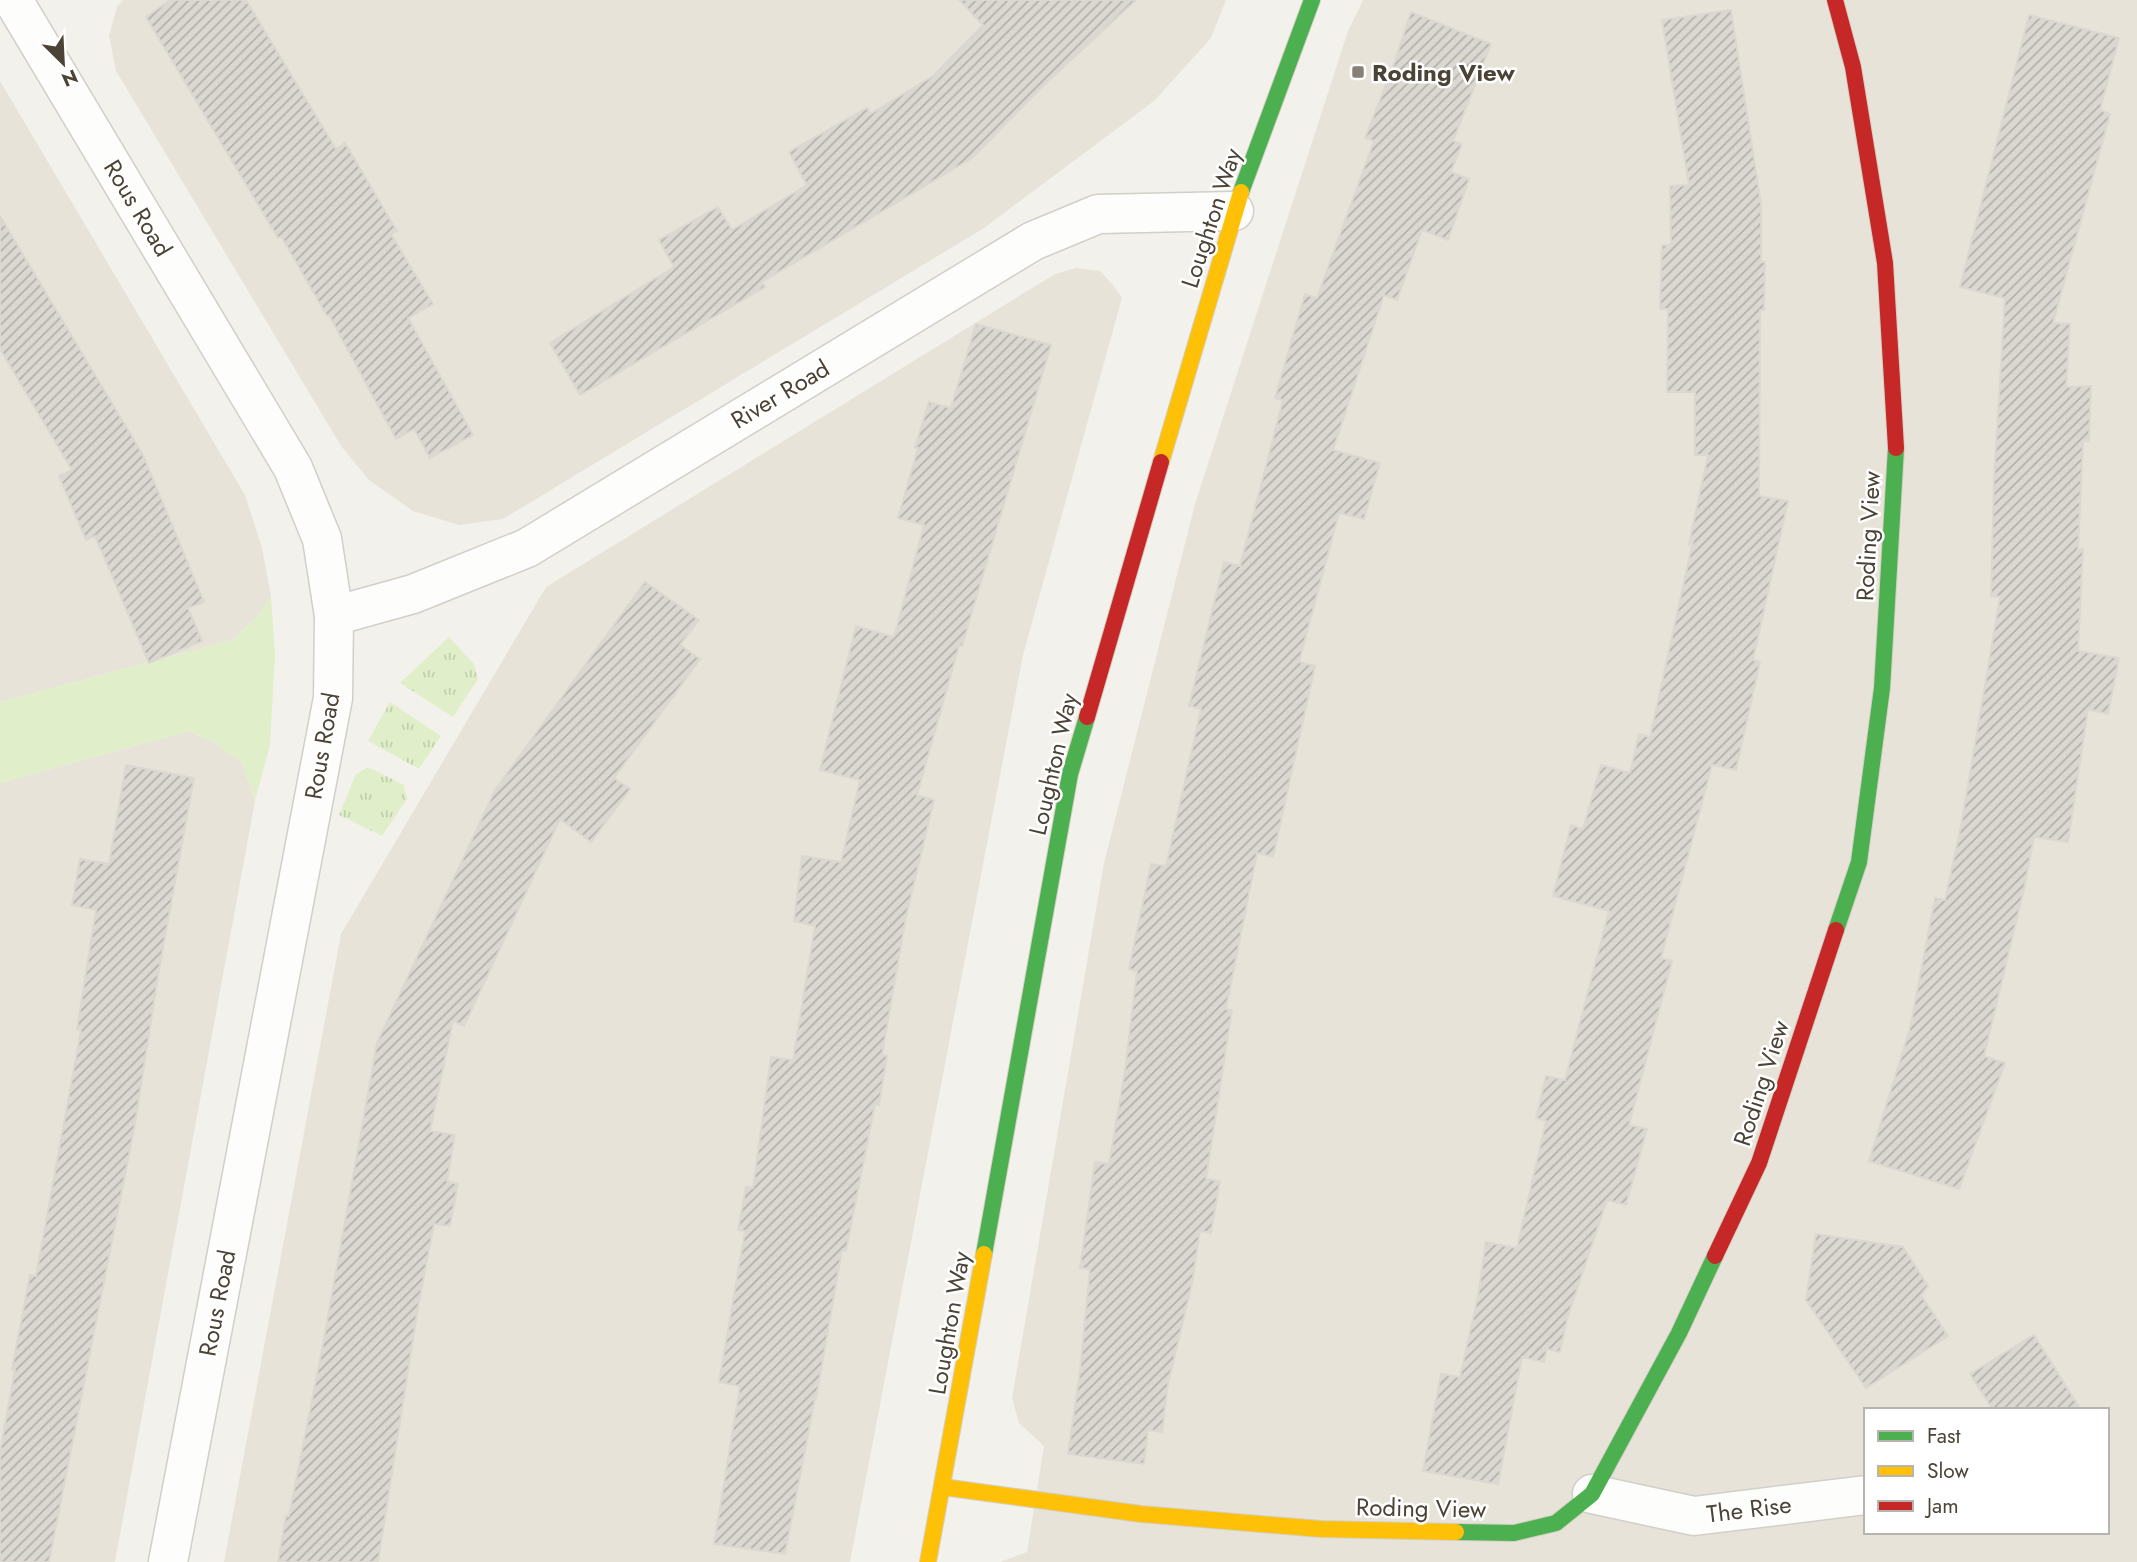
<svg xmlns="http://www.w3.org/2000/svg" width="2137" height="1562" font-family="Jost,sans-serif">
<defs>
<pattern id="grass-tufts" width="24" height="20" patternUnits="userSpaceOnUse" patternTransform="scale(1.75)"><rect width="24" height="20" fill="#e0efc9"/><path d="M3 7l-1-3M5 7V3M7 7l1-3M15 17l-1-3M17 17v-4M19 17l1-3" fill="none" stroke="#c2cead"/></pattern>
<pattern id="building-hatch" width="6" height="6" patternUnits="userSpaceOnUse" patternTransform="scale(1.75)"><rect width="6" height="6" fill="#dbd8d2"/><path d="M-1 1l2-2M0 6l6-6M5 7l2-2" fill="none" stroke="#b4b1ab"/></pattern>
</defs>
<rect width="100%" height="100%" fill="#f3f1ec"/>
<g fill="#e8e3d9" fill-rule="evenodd">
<polygon points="123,0 1226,0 1211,38 1154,101 984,228 503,519 459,525 413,511 369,480 341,446 116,71 109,36 117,7"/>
<path d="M1363 0H2137V1562H1000L1027 1552 1044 1446 1019 1423 1012 1398 1104 863 1195 504 1348 31ZM1866 1410H2107V1532H1866Z"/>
<polygon points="0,81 245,495 262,548 271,596 256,618 232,640 0,702"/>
<polygon points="1076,268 1100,271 1113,285 1122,298 1023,655 850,1562 224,1562 341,934 546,587 1055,274"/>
<polygon points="189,731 214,742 242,763 255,801 115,1562 0,1562 0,783"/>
</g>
<g fill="url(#grass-tufts)">
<polygon points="449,637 474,664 478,679 453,717 400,683"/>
<polygon points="390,702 441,736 419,769 368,741"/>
<polygon points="368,767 404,785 407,799 382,836 339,815 356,774"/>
</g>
<polygon fill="#e0efc9" points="271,596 275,655 270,745 255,801 242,763 214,742 189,731 0,783 0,702 232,640 256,618"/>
<g fill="url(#building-hatch)" stroke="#dcd8d1" stroke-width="2">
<polygon points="170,0 246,0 336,149 345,143 397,231 391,234 433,304 408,318 473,435 430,458 414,429 396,439 329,315 327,316 281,236 278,238 146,17"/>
<polygon points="959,0 1136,0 1044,85 972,158 762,282 765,287 580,395 550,343 674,267 659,240 718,207 732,230 807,185 789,152 867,108 870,114 933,76 983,25"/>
<polygon points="1731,10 1761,204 1761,262 1765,262 1764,310 1760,310 1759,496 1788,501 1753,660 1760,662 1736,770 1712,765 1661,958 1672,961 1629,1125 1647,1129 1626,1205 1607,1200 1568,1316 1560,1352 1547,1349 1544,1362 1522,1357 1498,1484 1423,1471 1441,1374 1460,1377 1478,1296 1486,1242 1517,1248 1546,1121 1536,1118 1546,1076 1565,1080 1609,911 1553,896 1571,825 1583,829 1601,765 1630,773 1639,734 1650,737 1693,541 1689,544 1708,455 1695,455 1695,392 1667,392 1668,309 1660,309 1662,245 1671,245 1670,186 1689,185 1662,20"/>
<polygon points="1411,12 1491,44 1453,141 1462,144 1451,172 1469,179 1448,240 1422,230 1397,300 1384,295 1333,450 1380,463 1364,519 1339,513 1299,662 1315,666 1273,857 1257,853 1226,1009 1232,1010 1206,1179 1220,1181 1211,1233 1200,1231 1192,1284 1168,1384 1162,1432 1148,1430 1144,1464 1068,1454 1080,1371 1090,1269 1080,1268 1095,1162 1109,1164 1125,1070 1137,971 1129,969 1151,864 1166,866 1201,709 1189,706 1224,562 1240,566 1283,400 1275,398 1305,294 1317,298 1374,141 1365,138 1393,67"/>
<polygon points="2029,15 2119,38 2100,110 2110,114 2053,323 2070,324 2066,387 2091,386 2089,441 2083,441 2078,550 2083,549 2078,651 2119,658 2108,714 2088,709 2068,842 2034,837 2024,889 1984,1056 2005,1063 1959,1189 1869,1161 1910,1028 1935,898 1945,900 1961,826 2000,597 1991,596 1994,479 2005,298 1960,287"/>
<polygon points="0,216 143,455 204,602 188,608 202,641 149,663 95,536 86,540 59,476 72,470 0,349"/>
<polygon points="976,324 1051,345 962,646 959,646 917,795 934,800 906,917 882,1055 887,1056 879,1105 875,1104 846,1251 842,1250 816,1399 815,1398 785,1554 714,1544 740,1386 719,1382 745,1231 738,1230 746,1187 753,1188 771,1057 793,1060 815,926 794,921 802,856 841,862 860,780 820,770 856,626 894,637 924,525 898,518 918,448 915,447 929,402 951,408"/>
<polygon points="645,582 699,620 680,645 700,659 614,778 630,789 591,842 560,819 464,1026 453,1021 430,1131 455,1135 447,1181 458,1184 450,1226 434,1224 418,1307 378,1562 278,1562 286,1516 289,1516 321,1355 377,1043 495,790"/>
<polygon points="126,765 194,778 159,970 135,1124 49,1562 0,1562 0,1452 15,1370 12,1369 30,1275 36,1276 81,1030 77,1029 96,910 72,905 80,859 109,864"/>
<polygon points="1816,1234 1903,1247 1928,1286 1921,1295 1948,1336 1866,1388 1806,1300"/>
<polygon points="2034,1335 2081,1410 1993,1410 1970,1374"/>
</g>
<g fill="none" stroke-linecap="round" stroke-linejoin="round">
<defs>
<g id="street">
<polyline points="13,0 293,468 322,539 334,616 333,698 168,1562"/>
<polyline points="334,616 413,594 527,548 1033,241 1098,214 1234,211"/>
<polyline points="1592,1494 1694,1516 1866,1495"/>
</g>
<g id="fast">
<polyline points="1241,192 1312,0"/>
<polyline points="1836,930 1859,862 1882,688 1896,448"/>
<polyline points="984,1254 1070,774 1087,717"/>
<polyline points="1456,1532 1514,1533 1556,1523 1592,1494 1679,1333 1715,1256"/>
</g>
<g id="slow">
<polyline points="1161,462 1241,192"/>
<polyline points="943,1487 1141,1514 1321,1529 1456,1532"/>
<polyline points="928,1562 984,1254"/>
</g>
<g id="jam">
<polyline points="1835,0 1853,67 1885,263 1896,448"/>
<polyline points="1087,717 1161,462"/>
<polyline points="1715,1256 1759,1163 1836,930"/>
</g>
</defs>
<use href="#street" stroke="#d1cfc9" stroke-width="41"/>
<use href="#fast" stroke="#d3cfc2" stroke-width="18"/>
<use href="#slow" stroke="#d3cfc2" stroke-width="18"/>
<use href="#jam" stroke="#d3cfc2" stroke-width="18"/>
<use href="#street" stroke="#fdfdfc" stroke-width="38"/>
<use href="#fast" stroke="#4caf50" stroke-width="16"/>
<use href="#slow" stroke="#ffc107" stroke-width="16"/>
<use href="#jam" stroke="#c62828" stroke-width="16"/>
</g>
<rect fill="#868076" stroke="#fff" stroke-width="2.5" x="1351" y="65" width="14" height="14" rx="3.5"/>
<g text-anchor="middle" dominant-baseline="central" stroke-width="5" stroke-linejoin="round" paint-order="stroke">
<g font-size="24" font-weight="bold" fill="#4b4336" stroke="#fff" text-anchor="start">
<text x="1372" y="72">Roding View</text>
</g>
<g font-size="24" fill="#4b4336" stroke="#fff">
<text transform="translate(138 208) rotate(59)">Rous Road</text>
<text transform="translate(1211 218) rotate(-72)">Loughton Way</text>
<text transform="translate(780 394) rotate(-31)">River Road</text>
<text transform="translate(1868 536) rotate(-87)">Roding View</text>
<text transform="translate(322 746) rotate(-80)">Rous Road</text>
<text transform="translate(1053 764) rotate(-77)">Loughton Way</text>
<text transform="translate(1761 1083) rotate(-72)">Roding View</text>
<text transform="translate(217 1303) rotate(-79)">Rous Road</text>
<text transform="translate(949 1323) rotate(-80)">Loughton Way</text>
<text transform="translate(1421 1508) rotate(1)">Roding View</text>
<text transform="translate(1749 1509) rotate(-7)">The Rise</text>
</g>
</g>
<rect x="1864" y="1408" width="245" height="126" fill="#ffffff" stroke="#b7b4af" stroke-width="2"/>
<rect x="1878" y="1431" width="35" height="10" fill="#4caf50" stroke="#b7b4af" stroke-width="2"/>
<text x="1927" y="1443" font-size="21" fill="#4b4336">Fast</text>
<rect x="1878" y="1466" width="35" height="10" fill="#ffc107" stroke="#b7b4af" stroke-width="2"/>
<text x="1927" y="1478" font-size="21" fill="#4b4336">Slow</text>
<rect x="1878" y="1501" width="35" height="10" fill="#c62828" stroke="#b7b4af" stroke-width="2"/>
<text x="1927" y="1513" font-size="21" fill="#4b4336">Jam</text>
<g transform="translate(63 63) rotate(156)" stroke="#ffffff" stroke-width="5" paint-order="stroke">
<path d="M0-5L12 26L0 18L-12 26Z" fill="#4b4336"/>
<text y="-10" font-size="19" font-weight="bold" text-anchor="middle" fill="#4b4336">N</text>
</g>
</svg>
